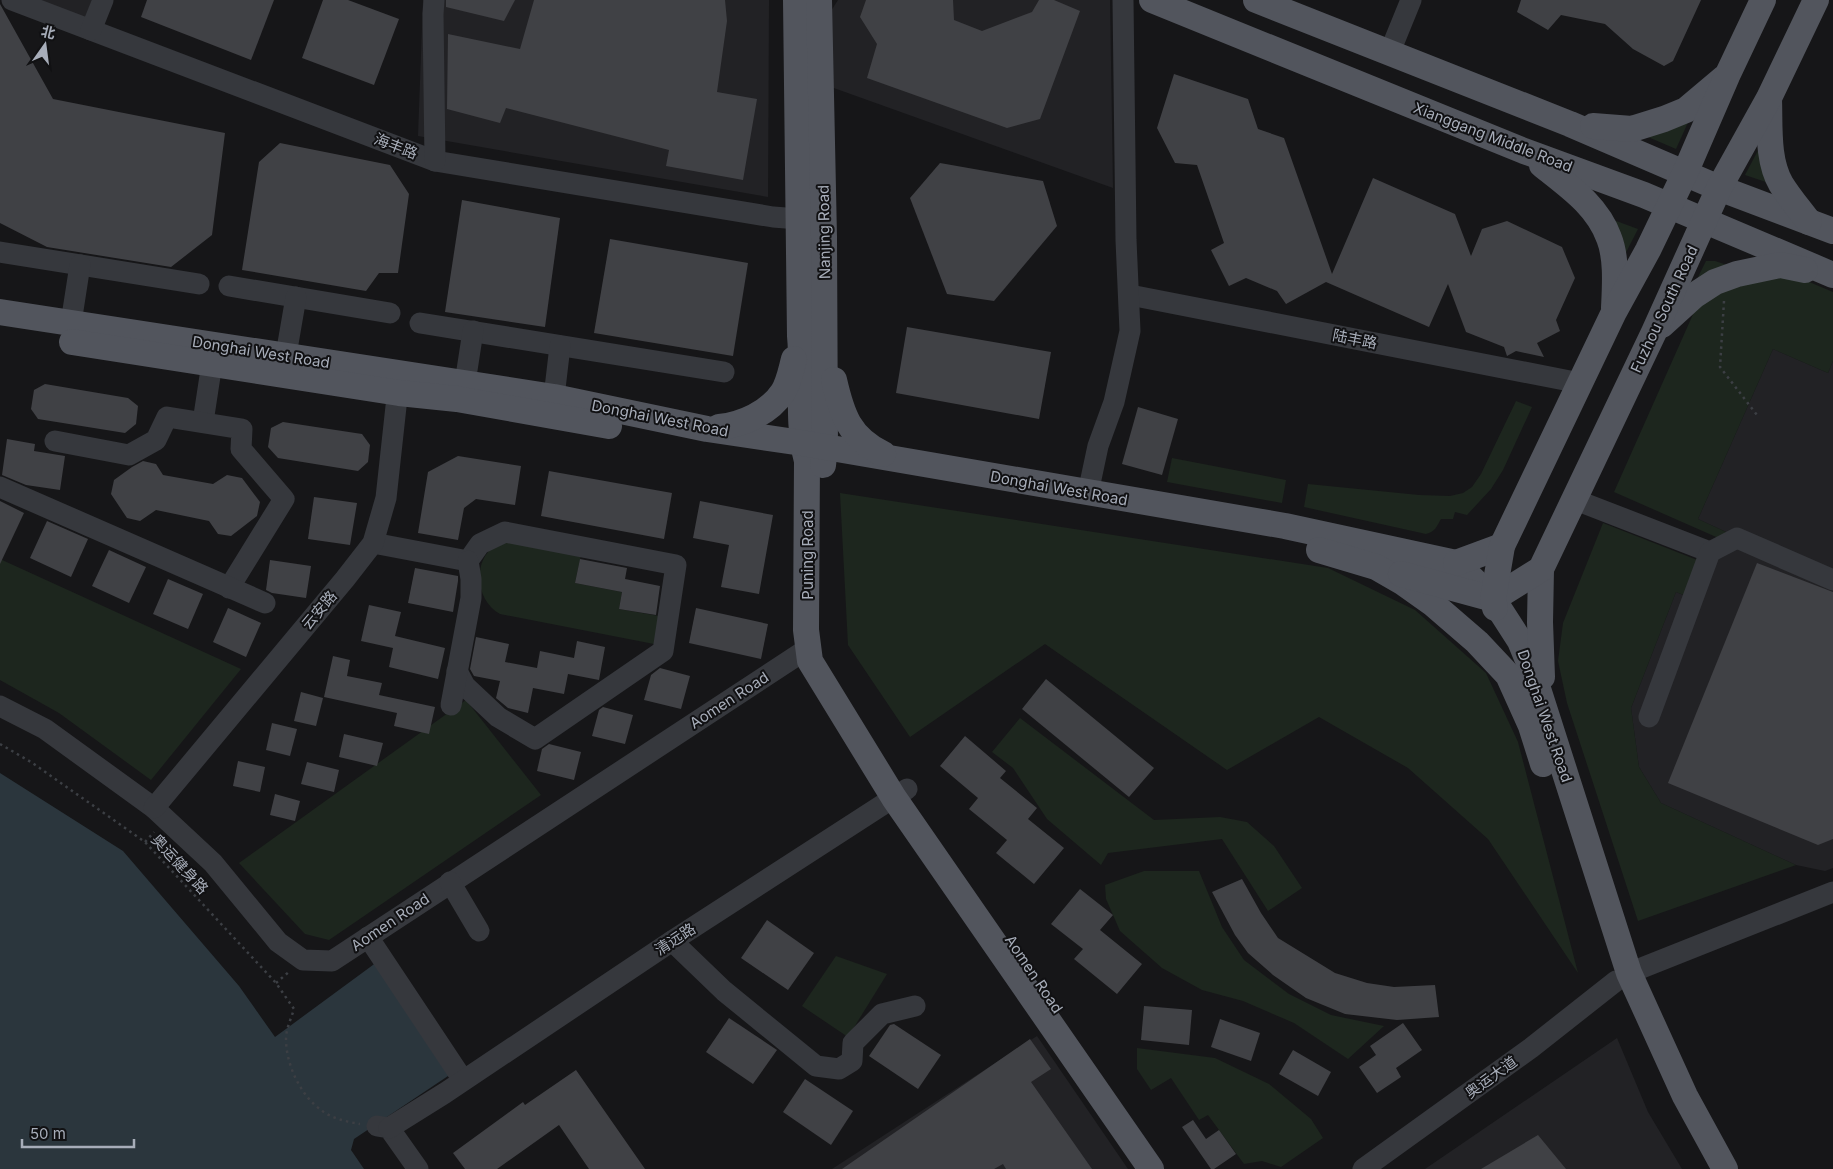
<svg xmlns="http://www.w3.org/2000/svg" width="1833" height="1169" font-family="Inter,'Noto Sans SC',sans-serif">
<rect width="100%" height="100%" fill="#161618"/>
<g fill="#222225">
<polygon points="40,0 92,0 85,19"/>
<polygon points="423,0 769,0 768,197 418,136"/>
<polygon points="838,0 1110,0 1113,188 831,87 831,11"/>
<polygon points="1773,349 1828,373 1833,361 1833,868 1825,871 1796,865 1661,803 1639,767 1631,708 1676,592 1701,602 1726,532 1698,519"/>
<polygon points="1037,1036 1128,1169 832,1169"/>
<polygon points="1617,1038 1648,1112 1682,1169 1425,1169"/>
</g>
<g fill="#1d261e">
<polygon points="1690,118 1676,149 1648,137"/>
<polygon points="1763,141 1775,185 1745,175"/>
<polygon points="1600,215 1638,229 1615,274"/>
<polygon points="1706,261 1715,261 1733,267 1696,281"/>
<polygon points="1795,276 1833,292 1833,361 1828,373 1773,349 1698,519 1726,532 1723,540 1614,492 1698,303 1733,284"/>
<path d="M1516 401 1532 407 1503 470 1491 489 1467 515 1455 512 1453 519H1441C1437 526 1435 532 1426 534L1304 507 1308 484 1419 495 1450 496 1463 493 1472 487 1481 474Z"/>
<polygon points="1172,458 1286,480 1282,503 1167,482"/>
<polygon points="840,493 1328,568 1415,610 1486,673 1518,742 1578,973 1488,839 1408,768 1319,717 1227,770 1045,644 910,737 848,645"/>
<polygon points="1603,523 1715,567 1701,602 1676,592 1631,708 1639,767 1661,803 1796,865 1638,921 1567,703 1558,661 1563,623"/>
<path d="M509 539 581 555 575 583 622 592 619 609 659 616 654 644 500 614C476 601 472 563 494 546 498 543 504 541 509 539Z"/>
<polygon points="0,559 241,669 151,780 59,713 0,680"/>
<polygon points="466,700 541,795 329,940 305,934 239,863"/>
<polygon points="1020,718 1154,820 1220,817 1247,822 1274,846 1302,888 1268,911 1222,839 1108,853 1101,865 1047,819 1013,768 992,752"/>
<polygon points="1144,871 1199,871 1222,927 1244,960 1289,994 1331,1015 1384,1026 1348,1059 1294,1023 1243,1001 1202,990 1162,968 1120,931 1106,899 1105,885"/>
<polygon points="836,956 887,974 848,1037 802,1006"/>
<polygon points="1137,1048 1215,1058 1269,1084 1311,1119 1323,1138 1281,1167 1262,1161 1244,1164 1208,1115 1199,1120 1171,1078 1151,1090 1137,1069"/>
</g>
<polygon fill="#2b363d" points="0,773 123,851 239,986 275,1037 377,962 451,1074 354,1139 351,1150 364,1169 0,1169"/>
<g fill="#404145">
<polygon points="147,0 274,0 251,60 141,17"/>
<polygon points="323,0 348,0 399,19 374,85 302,58"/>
<polygon points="446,0 515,0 504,21 446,7"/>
<polygon points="534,0 725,0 727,21 717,92 757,99 743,180 666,166 669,150 506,108 500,123 447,109 448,34 520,49"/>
<polygon points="866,0 953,0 954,20 982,31 1032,12 1039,0 1054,0 1080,11 1040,119 1007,128 867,78 877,44 860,17"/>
<polygon points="1521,0 1701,0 1673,61 1664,66 1633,49 1605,24 1561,15 1548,30 1517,12"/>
<polygon points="0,4 53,99 225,133 212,235 171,267 47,247 0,223"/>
<polygon points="1174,74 1248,99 1258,129 1284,138 1332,274 1373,178 1455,214 1471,256 1482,229 1507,221 1562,247 1575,278 1556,320 1560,331 1537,343 1544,357 1516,351 1507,356 1504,347 1466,332 1448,284 1429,327 1326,282 1286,304 1277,291 1246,278 1229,286 1211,250 1224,243 1197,165 1175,163 1157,128"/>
<polygon points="280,143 390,165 409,194 398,273 379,273 366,291 242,270 259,162"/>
<polygon points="940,163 1043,181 1057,226 994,301 947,294 910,198"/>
<polygon points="462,200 560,218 545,327 445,312"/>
<polygon points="610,239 748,263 733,356 594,333"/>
<polygon points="907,327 1051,352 1039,419 896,393"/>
<polygon points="45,384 128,398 138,406 136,424 125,433 38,419 31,409 34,390"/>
<polygon points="1138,407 1178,419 1162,475 1122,464"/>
<polygon points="283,422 362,434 370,445 368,462 358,471 278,458 268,447 271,428"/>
<polygon points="7,439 35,444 34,451 65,456 60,490 26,485 2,475"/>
<polygon points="458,456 521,466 515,505 476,499 464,508 458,540 418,533 428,472"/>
<polygon points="143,461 156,464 163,475 213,484 227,475 242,478 260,502 257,516 231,536 218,534 209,521 156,510 140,521 127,518 111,494 114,480 132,467"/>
<polygon points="549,471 672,493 664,539 541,516"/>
<polygon points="314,497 357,503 350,545 308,539"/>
<polygon points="0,501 24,513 0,564"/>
<polygon points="700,501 773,515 759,594 721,587 729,545 693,538"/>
<polygon points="47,521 88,539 71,577 30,558"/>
<polygon points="109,550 146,567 129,603 92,586"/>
<polygon points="580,559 627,568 625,579 660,586 656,615 619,609 622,592 575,583"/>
<polygon points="270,560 311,566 306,598 272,593 266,590"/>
<polygon points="1757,563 1833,592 1833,839 1818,845 1668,783"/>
<polygon points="415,568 458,576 458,581 453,612 408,603"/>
<polygon points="168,579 203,594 188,629 153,614"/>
<polygon points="369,605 401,612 395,636 445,648 438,679 389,667 393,648 361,641"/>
<polygon points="228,608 261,623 246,657 213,642"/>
<polygon points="696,608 768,624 761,659 689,643"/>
<polygon points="476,637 509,644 505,662 537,668 540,651 574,658 577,641 605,647 599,680 568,674 564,694 533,688 528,713 508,708 496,698 500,681 474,676 470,669"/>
<polygon points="333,656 350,660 347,676 382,683 379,695 435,707 429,734 394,726 397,713 324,697"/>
<polygon points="660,668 690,676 681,709 644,700 651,675"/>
<polygon points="1046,679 1154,768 1129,797 1022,709"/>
<polygon points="301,692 323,698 316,726 294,721"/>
<polygon points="603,707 633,715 625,744 592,736 599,710"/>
<polygon points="272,723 297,729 290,756 266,750"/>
<polygon points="344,734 383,743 377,766 339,757"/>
<polygon points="965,736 1006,771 1000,778 1037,808 1028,819 1064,848 1034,884 996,853 1007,840 969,809 978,798 940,766"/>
<polygon points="549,744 581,752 574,780 537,771 542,749"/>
<polygon points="238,761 265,767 260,792 233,786"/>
<polygon points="307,762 339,770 334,792 301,784"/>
<polygon points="275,794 300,801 295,821 270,815"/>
<polygon points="1242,879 1261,913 1278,938 1335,973 1367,983 1394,987 1435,985 1439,1017 1397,1020 1345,1014 1306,998 1273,975 1248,953 1235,935 1212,892"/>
<polygon points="1080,889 1113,915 1100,930 1142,964 1117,994 1074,959 1083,949 1051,924"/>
<polygon points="767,920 814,953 788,990 741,958"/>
<polygon points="1144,1006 1192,1010 1189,1045 1141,1040"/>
<polygon points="729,1018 777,1050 753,1084 706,1052"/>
<polygon points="1220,1019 1260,1033 1251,1061 1211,1047"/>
<polygon points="1403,1023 1422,1050 1396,1068 1401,1077 1377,1093 1359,1067 1376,1055 1370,1046"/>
<polygon points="894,1024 941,1055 918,1089 869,1056 890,1025"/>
<polygon points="1030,1039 1051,1069 1031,1082 1092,1169 1006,1169 1003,1164 994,1169 842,1169"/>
<polygon points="1293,1050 1331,1072 1318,1096 1279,1074"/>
<polygon points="576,1070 645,1169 589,1169 559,1125 497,1169 465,1169 453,1153 523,1102 525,1105"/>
<polygon points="805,1079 853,1111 831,1145 783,1112"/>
<polygon points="1193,1120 1206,1139 1219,1130 1236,1154 1214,1169 1211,1169 1182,1127"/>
<polygon points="1538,1135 1566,1169 1481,1169"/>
</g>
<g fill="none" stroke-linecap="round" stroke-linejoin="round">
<g stroke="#3c3f44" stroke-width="2.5" stroke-dasharray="2.5 4" stroke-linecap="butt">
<polyline points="1724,301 1720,367 1757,415"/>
<path d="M0 744 31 762 145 842 276 983 294 1009C291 1019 286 1029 286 1039 286 1064 300 1095 321 1110 331 1118 347 1122 360 1124"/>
<polyline points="145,842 154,832"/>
<polyline points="276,983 290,971"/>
</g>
<g stroke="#36383d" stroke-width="21">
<polyline points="12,0 435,161 773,217 799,219"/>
<polyline points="434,0 433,14 435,161"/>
<polyline points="91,30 103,0"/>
<polyline points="1389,54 1411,0"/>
<polyline points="0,252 199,284"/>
<polyline points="229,286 390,313"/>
<polyline points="1130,295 1580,383"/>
<polyline points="71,323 80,265"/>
<polyline points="420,323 724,372"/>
<polyline points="286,355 296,297"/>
<polyline points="465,383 473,331"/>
<polyline points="554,397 560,346"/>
<polyline points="203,422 212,363"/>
<polyline points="55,441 129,455 156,440 167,417 242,429 241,449 284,499 229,588"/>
<polyline points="0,487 265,603"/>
<polyline points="1088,493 1098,446 1114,402 1130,331 1126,240 1123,0"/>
<polyline points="1573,499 1710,552"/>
<polyline points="373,543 468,561 480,544 505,532 676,565 663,651 535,739 498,717 465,686 457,671"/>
<polyline points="451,705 471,598 471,579 468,561"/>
<polyline points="0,706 45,729 154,808 213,863 278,942 303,960 332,961 807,649"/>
<polyline points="1649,717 1710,552 1737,538 1833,580"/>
<polyline points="154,808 345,579 373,543 386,498 399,379"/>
<polyline points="450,882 479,931"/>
<polyline points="368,937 463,1080"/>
<polyline points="672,941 724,991 816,1066 839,1069 852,1061 853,1043 882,1014 915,1006"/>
<polyline points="1629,973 1833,892"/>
<polyline points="377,1126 389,1128 418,1169"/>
<polyline points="389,1128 445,1093 672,941 907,789"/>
<polyline points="1363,1169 1531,1048 1616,981"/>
</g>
<g stroke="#52555d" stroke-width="26">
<path d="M796 0 800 336C804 377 796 421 807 461L806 630 810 661 894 798 1151 1169"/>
<polyline points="819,0 824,237 825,447 823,465"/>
<polyline points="1152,0 1524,151 1644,195 1833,275"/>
<polyline points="1256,0 1570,124 1719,188 1833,231"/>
<path d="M1769 99C1770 126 1767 160 1781 184 1789 197 1800 210 1809 222"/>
<polyline points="1593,126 1632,129 1664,119 1686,110 1724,78"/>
<path d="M1542 165C1568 186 1597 205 1609 238 1617 258 1615 286 1614 308"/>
<polyline points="0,312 554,397 707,429 802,443 1285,526 1456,563 1493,599 1520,641 1532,670 1629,973 1685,1096 1725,1169"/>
<polyline points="1662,325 1695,295 1715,282 1737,274 1780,265 1805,270"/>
<polyline points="72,342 399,393 457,399 609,426"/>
<path d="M834 380C842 415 849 437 883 454"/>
<path d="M719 427C742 425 769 413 783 392 789 382 791 370 794 359"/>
<polyline points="1319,550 1376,567 1402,582 1433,604 1477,642 1508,675 1531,726 1543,764"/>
<polyline points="1456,563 1502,546"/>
<polyline points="1541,569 1540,622 1542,677"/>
<polyline points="1401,574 1493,599 1541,569 1654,332 1719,188 1769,98 1816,0"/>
<polyline points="1495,608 1493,599 1502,546 1614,312 1648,250 1685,173 1727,76 1763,0"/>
</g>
</g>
<g text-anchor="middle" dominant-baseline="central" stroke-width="4" stroke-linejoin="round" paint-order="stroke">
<g font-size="15" fill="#a7adb9" stroke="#111113">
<text transform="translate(1493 137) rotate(21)">Xianggang Middle Road</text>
<text transform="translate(396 146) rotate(21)">海丰路</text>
<text transform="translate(824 232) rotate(-91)">Nanjing Road</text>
<text transform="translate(1664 309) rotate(-65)">Fuzhou South Road</text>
<text transform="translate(1355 339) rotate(11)">陆丰路</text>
<text transform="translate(261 352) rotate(9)">Donghai West Road</text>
<text transform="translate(660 418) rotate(11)">Donghai West Road</text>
<text transform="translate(1059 488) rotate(10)">Donghai West Road</text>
<text transform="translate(807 555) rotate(-90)">Puning Road</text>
<text transform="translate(319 610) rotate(-50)">云安路</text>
<text transform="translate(729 700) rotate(-33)">Aomen Road</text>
<text transform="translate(1545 716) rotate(71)">Donghai West Road</text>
<text transform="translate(180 864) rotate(47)">奥运健身路</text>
<text transform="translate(390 922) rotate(-34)">Aomen Road</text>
<text transform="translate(675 939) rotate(-33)">清远路</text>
<text transform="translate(1034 974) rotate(56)">Aomen Road</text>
<text transform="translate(1491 1077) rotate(-36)">奥运大道</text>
</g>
</g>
<g transform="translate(45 45) rotate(14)" stroke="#111113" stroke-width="4" paint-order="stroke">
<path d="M0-4L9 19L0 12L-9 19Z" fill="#a7adb9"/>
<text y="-8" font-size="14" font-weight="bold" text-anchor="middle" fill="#a7adb9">北</text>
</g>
<path d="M22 1139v8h112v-8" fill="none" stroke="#a7adb9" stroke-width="2.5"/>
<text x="30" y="1139" font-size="15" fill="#a7adb9" stroke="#111113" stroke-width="4" paint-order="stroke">50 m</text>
</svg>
